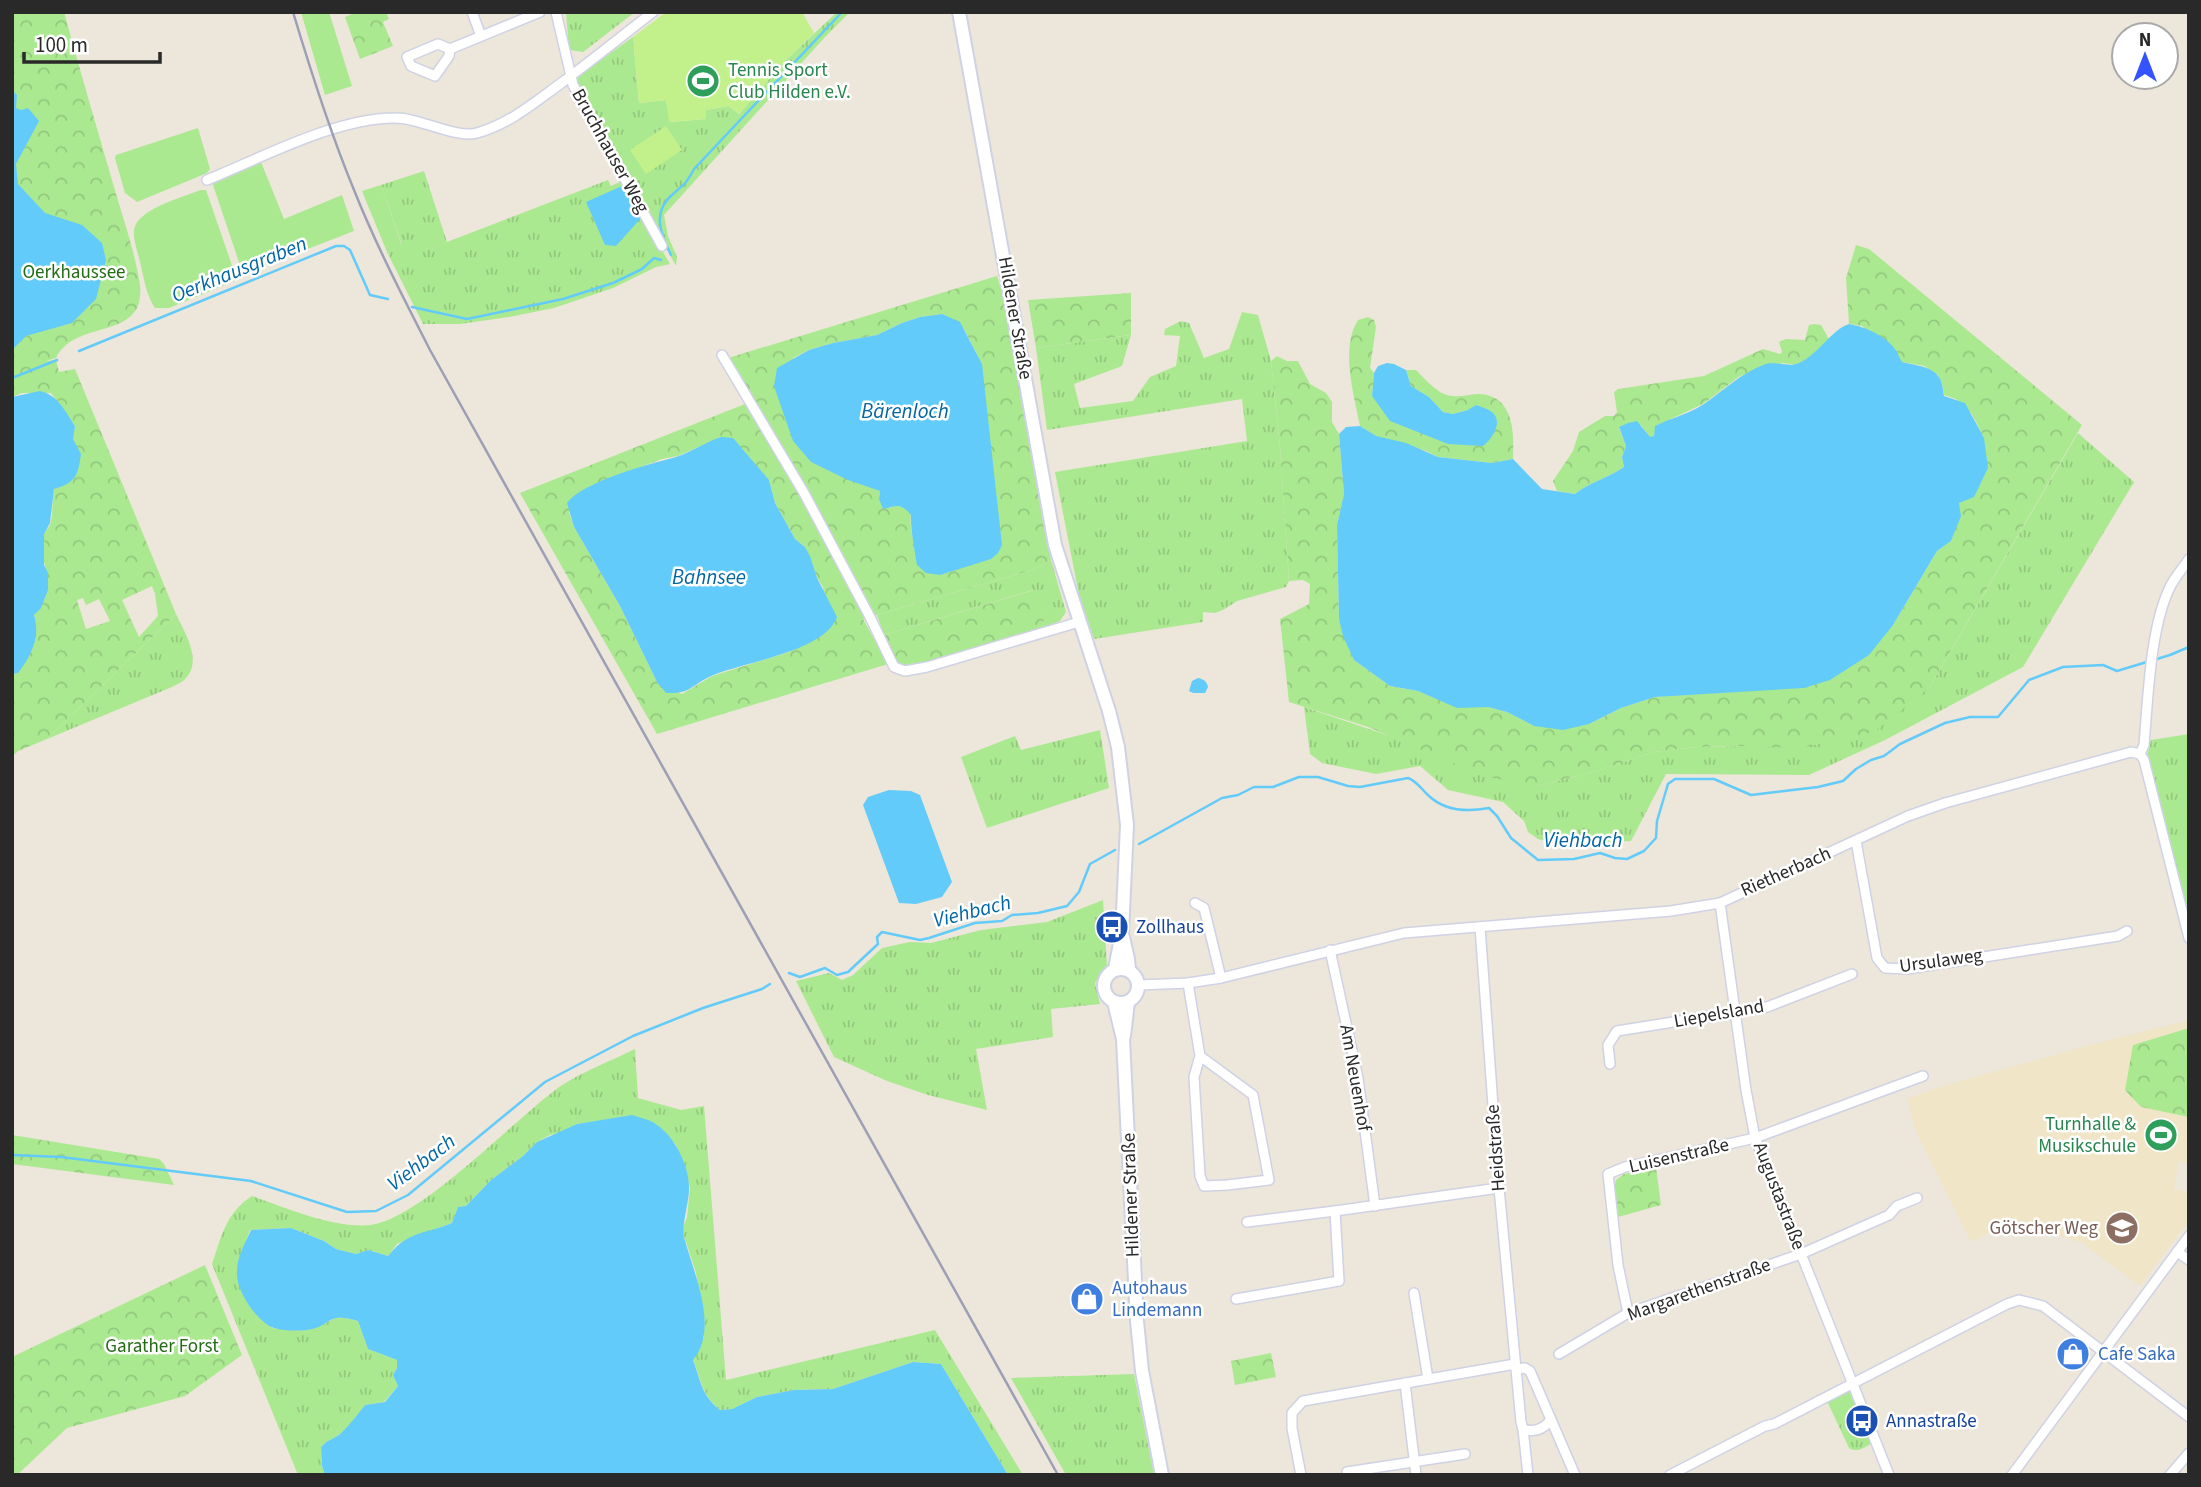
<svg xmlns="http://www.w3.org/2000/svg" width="2201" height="1487" font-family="'Source Sans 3',sans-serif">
<defs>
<pattern id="grass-tufts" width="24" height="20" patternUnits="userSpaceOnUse" patternTransform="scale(1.75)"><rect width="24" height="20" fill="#abe991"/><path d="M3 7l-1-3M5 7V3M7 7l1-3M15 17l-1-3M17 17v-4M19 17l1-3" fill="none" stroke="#93c87d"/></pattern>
<pattern id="forest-crowns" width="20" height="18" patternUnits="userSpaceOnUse" patternTransform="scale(1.75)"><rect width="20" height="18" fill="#abe991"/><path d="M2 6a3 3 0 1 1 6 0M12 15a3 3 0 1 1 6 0" fill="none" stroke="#93c87d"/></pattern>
</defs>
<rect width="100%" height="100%" fill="#ede6da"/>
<polygon fill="#f0e5c7" points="2189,1020 2189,1163 2178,1162 2174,1189 2189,1192 2189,1220 2140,1286 2082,1243 2061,1236 2008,1223 1971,1242 1916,1132 1907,1099 1932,1089 2090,1045"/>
<g fill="url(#grass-tufts)">
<polygon points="566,12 635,12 583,52 569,50"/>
<polygon points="837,12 850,12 825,37 664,215 668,236 677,257 676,266 577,84 578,76 633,37 639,103 666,100 670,122 706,119 705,110 729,106 739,114 785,61"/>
<polygon points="424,171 447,242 608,180 611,186 622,181 670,264 656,267 613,288 554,308 509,317 460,324 423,324 387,252 402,245 381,185"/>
<polygon points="1242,312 1258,315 1271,361 1280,447 1289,581 1286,587 1237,601 1223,610 1215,613 1203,612 1203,622 1094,639 1079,595 1055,472 1247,441 1242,399 1047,430 1036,348 1131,335 1122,366 1074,384 1080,408 1133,401 1150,377 1176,366 1180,336 1164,335 1165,329 1181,321 1189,323 1204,358 1229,349"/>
<polygon points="2078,433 2134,482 2023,667 1885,740 1809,775 1666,774 1631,841 1556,844 1538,839 1528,832 1524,821 1503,802 1448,790 1420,766 1376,774 1322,763 1310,754 1304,707 1538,786 1597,771 1654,752 1696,747 1743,746 1929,688"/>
<polygon points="1051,560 1066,612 1060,621 1044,627 1033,590 884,635 877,615 1035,569"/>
<path d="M176 614C184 631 203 661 186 678 183 682 176 685 172 687L47 739Z"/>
<polygon points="1100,730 1109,788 987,828 961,757 1015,736 1021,750"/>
<polygon points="2189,734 2189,925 2147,756 2151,740"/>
<polygon points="1103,900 1107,967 1095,983 1100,1004 1051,1009 1053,1037 976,1049 987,1110 928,1095 887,1081 834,1057 796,981 829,973 842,980 853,975 882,948 910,942 931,943 981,930 1047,922"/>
<path d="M635 1049 638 1098 681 1110 704 1106 726 1380 935 1330 1023 1475H1008L941 1364 913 1362 833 1389 794 1390 757 1397 732 1409 720 1410C702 1395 701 1381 693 1359L704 1337V1326L696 1273 682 1230 687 1217 690 1188 676 1145 657 1125 632 1116 577 1124 562 1132 550 1135 537 1142 523 1156 491 1180 466 1206 458 1207 452 1223 397 1244 388 1256 368 1250 356 1254 336 1249 324 1241 291 1228 250 1230 238 1262 272 1328C284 1329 300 1332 311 1329 335 1322 330 1313 358 1321L368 1349 397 1360V1368L393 1375 398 1386 384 1402 365 1405C360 1413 344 1432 336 1437 329 1441 326 1441 321 1447L322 1466 325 1475H298L212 1264C222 1235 226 1213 252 1196 287 1208 334 1229 371 1225 421 1218 510 1124 554 1091 574 1075 611 1061 635 1049Z"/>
<polygon points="1134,1374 1154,1475 1066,1475 1011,1378"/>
<path d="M1849 1390 1855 1405 1852 1407 1859 1423 1862 1422 1871 1444C1863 1448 1857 1453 1849 1448L1827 1401Z"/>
</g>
<g fill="url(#forest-crowns)" fill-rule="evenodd">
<path d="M12 12H64C80 70 97 129 114 187 123 218 135 252 140 285 141 291 140 300 138 306 124 337 74 323 56 358L46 361 56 360 59 372 75 369 176 614 47 739 18 751 12 757V674L18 673C28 655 41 637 34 615 62 583 36 566 44 534 45 531 48 528 50 525 54 513 51 499 55 487 61 466 71 447 75 426L51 393H22L12 397ZM152 586 155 594 158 616 139 637 122 600ZM83 598 86 605 99 599 110 621 86 629 77 600Z"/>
<polygon points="357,12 386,12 389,19 383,22 393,46 360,59 345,17"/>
<polygon points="1856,245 1869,249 2082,425 1929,688 1874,732 1801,748 1743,746 1696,747 1654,752 1597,771 1538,786 1483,776 1368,727 1289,702 1280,619 1309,604 1310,584 1303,580 1289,581 1280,447 1271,361 1277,356 1287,361 1298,361 1310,384 1326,393 1332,402 1332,422 1339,434 1344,494 1337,525 1339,619 1354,660 1390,686 1418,691 1457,707 1488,707 1507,712 1534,726 1589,724 1621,708 1655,697 1688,694 1893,625 1937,551 1951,541 1960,516 1959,503 1965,499 1984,438 1972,414 1956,399 1944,395 1942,383 1938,375 1924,366 1902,362 1862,326 1849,324 1846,278"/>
<path d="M997 276 1008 312 1051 560 1035 569 863 619 888 664 657 734 520 493 745 404 751 400 728 358ZM942 314 964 329 982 364 915 552C914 540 909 526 911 514L905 508 895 505 890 508 879 499 880 491 811 462 793 358 809 350 833 343 877 335 902 323 920 317ZM721 437 769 480 775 503 795 539 805 547 817 578 823 587 821 636 789 652 712 676 682 694 657 682 620 606 574 527 569 512 590 486 662 459 678 456Z"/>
<polygon points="1131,293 1131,335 1036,348 1028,300"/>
<path d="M1368 317 1374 320 1376 327 1370 368 1374 373 1372 396 1448 444 1468 410 1453 414 1443 412 1429 397 1411 386 1406 370H1416C1423 377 1431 386 1440 392 1457 402 1472 391 1487 395 1515 402 1514 437 1513 459L1492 463 1438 457 1426 451 1375 436 1360 426C1354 395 1340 348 1358 320Z"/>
<path d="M1814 324 1821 325 1829 339 1820 350 1798 365 1782 363 1740 376 1703 404 1656 426 1654 436 1650 438 1641 425 1619 428 1626 446 1622 457 1624 467C1608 478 1590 482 1575 494L1557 491 1553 481 1573 451 1579 432 1605 416H1614L1617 412 1614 392 1618 389 1704 376 1763 349 1780 354 1782 352 1779 342 1786 339 1805 340 1809 325Z"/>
<polygon points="1034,590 1044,627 910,667 897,662 884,635"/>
<polygon points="2189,1028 2189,1117 2141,1107 2125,1090 2133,1045"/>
<polygon points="12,1135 159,1159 164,1164 174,1185 12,1164"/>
<polygon points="1656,1167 1661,1205 1618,1217 1614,1189 1616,1180 1624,1174"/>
<polygon points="205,1265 242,1355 185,1396 67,1428 17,1475 12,1475 12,1357"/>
<polygon points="1271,1353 1276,1377 1235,1385 1231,1361"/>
</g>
<g fill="#abe991">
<polygon points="301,12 329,12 352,86 325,95"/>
<polygon points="198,128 210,169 207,173 137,202 125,193 115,158 116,155"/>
<polygon points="261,162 284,219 342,195 354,231 243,274 212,182"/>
<polygon points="381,185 402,246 387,252 362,191"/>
<path d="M201 190H206L237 280 169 308H155C146 295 144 278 140 262 138 253 133 240 134 230 137 209 183 197 201 190Z"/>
</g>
<g fill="#c2f18c">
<polygon points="666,12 802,12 814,33 785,61 739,114 729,106 706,110 706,119 669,122 666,100 639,103 633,37"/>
<polygon points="666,126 682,150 646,174 630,150"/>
</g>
<g fill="#63cbf9">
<polygon points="12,90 17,95 16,108 21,110 28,108 39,121 16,164 18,184 45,213 82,225 102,243 106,260 96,299 72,323 26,336 12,350"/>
<polygon points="622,186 641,218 616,246 605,245 586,202"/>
<path d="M942 314 960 322 982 364 1002 545 998 553 991 559 940 575 926 573 917 565C915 553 910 525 911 515 900 502 897 506 883 509L879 499 880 491 848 480 811 462 793 441 774 386 777 368 809 350 833 343 877 335 902 323 920 317Z"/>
<path d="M1849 324C1866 327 1887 336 1897 352 1899 356 1900 359 1902 362 1916 366 1938 366 1942 384 1943 388 1943 392 1944 396L1965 403 1984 438 1988 468 1974 497 1959 503 1961 516 1951 541 1937 551 1893 625 1869 655 1830 680 1804 688 1655 697 1621 708 1589 724 1563 730 1534 726 1507 712 1488 707 1457 708 1418 691 1390 686 1354 660 1343 636 1339 619 1337 525 1344 494 1339 434 1346 427 1360 426 1376 436 1406 443 1438 457 1492 463 1513 459 1542 489 1575 494C1590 482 1608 478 1624 467L1622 457 1626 446 1619 427 1628 423 1637 421 1650 437 1654 436 1655 426C1671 418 1689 414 1704 404 1724 390 1740 374 1763 365 1774 360 1789 368 1799 363 1819 354 1832 329 1849 324Z"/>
<path d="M1387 363 1394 364 1406 370 1411 386 1429 397 1443 412 1453 414 1468 410 1476 405C1481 407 1489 409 1493 413 1503 423 1492 439 1483 446L1448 444 1390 421 1372 396 1374 373 1378 366Z"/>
<path d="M40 391C58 395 65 411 75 426L73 439 81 454C78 475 76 483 54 489L50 523 44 534V565L48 573V590L41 608 34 615C41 637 31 656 18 673L12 674V397Z"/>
<path d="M721 437 733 438 769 480 775 503 795 539 805 547 810 556 817 578 837 617C825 652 742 662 711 676 690 686 691 694 666 693L657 682 620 606 574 527 567 503C582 482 649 464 676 457 691 452 706 442 721 437Z"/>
<path d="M1198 678C1204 679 1207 682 1208 687L1205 693H1193L1189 691 1192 681Z"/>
<polygon points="889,790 911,791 920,795 952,882 942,897 916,904 899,903 863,805 868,797"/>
<path d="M632 1115C640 1118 650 1119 657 1125 676 1138 690 1168 689 1190 689 1202 681 1228 684 1237 693 1272 720 1328 693 1360 701 1381 701 1395 720 1410L732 1409 757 1397 794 1390 833 1389 913 1362 941 1364 1008 1475H325L322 1466 321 1447C328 1439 332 1440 339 1435 346 1429 360 1412 365 1405L385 1402 398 1386 393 1375 397 1368V1360L368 1349 358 1321C325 1311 332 1327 307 1330 297 1331 284 1331 274 1328 257 1322 235 1290 237 1271 237 1257 245 1243 251 1230L291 1228 324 1241 336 1249 356 1254 368 1250 388 1256C409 1230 424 1235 452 1223L458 1207 466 1206 491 1180 523 1156 537 1142 577 1124Z"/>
</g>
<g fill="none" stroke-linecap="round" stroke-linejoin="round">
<g stroke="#63cbf9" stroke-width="2.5">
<path d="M671 255C661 235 651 212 673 194 685 183 686 184 694 169L842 12"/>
<polyline points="412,307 467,319 563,299 613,283 642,269 654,258 661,260"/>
<polyline points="79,351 336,246 344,246 350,250 370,295 388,299"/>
<polyline points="12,378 57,360"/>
<path d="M1139 844 1222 798 1238 795 1254 787H1273L1299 777H1318L1348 786 1360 787 1408 778C1418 782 1421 789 1429 796 1446 812 1468 812 1489 808L1497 816 1511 838 1538 860 1574 859 1600 853 1615 858 1627 859 1644 851 1656 838 1657 821 1668 784 1675 779H1714L1751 795 1818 787 1843 781 1856 769 1871 760 1884 756 1900 744 1945 723 1970 717H1998L2029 680 2063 667 2103 665 2117 671 2170 655 2189 647"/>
<polyline points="789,973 800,977 825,968 837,975 848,972 878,944 877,937 882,932 920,940 929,938 975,923 1002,921 1012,915 1038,913 1067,906 1079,892 1090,864 1115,850"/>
<polyline points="12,1155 61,1157 251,1181 347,1212 376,1211 408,1195 545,1082 633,1036 703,1008 762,989 770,984"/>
</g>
<defs>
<g id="street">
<polyline points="472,12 481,36"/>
<polyline points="556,12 573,85 662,246"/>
<polyline points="450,49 449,56 435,76 411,66 407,57 438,44 450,49 540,12"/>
<path d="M207 180C261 158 336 118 394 118 419 117 455 139 477 133 509 124 534 103 560 84 591 61 622 36 653 12"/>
<polyline points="722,355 804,493 870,617 894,667 905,671 927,667 1079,622"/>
<polyline points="2140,754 2144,760 2189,938"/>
<polyline points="1856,841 1877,958 1885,968 1907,969 2118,936 2127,931"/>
<polyline points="1195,903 1204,908 1221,978"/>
<polyline points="1720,903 1746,1090 1755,1138 1889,1475"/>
<polyline points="1480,927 1499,1188 1516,1369 1525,1368 1530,1371 1575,1475"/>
<polyline points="1330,950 1358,1078 1375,1206"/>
<polyline points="1188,983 1200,1056 1194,1077 1200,1176 1204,1186 1227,1185 1269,1180 1253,1095 1200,1056"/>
<path d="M1139 985 1188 983 1221 978 1404 933 1671 911 1720 903 1908 816 1945 803 2131 752 2140 754 2144 745C2148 699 2150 628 2170 587 2175 577 2183 568 2189 559"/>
<polyline points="1610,1064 1608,1045 1617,1031 1767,1007 1852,974"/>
<polyline points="1247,1222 1335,1211 1499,1188"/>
<polyline points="2177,1252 2189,1260"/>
<polyline points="1414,1293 1428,1379"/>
<polyline points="1236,1299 1339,1281 1335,1211"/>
<polyline points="1628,1313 1618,1265 1608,1174 1625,1167 1755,1138 1923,1076"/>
<polyline points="1559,1354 1628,1313 1801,1254 1889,1215 1897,1206 1917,1198"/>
<path d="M1516 1369 1521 1422 1523 1429C1534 1433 1543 1429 1550 1421"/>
<polyline points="1405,1383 1416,1475"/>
<polyline points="1523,1429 1528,1475"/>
<polyline points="1347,1472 1465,1454"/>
<polyline points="1301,1475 1292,1428 1292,1413 1303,1401 1515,1364"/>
<polyline points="1670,1475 1765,1426 1774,1424 2007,1304 2019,1300 2043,1306 2189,1417"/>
<polyline points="2012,1475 2189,1236"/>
<polyline points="2170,1475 2189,1453"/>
</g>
<g id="secondary">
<polyline points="959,12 1055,545 1109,711 1118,747 1127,825 1122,933 1115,969"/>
<polyline points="1123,937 1128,959 1129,970"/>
<circle cx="1121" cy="986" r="17"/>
<polyline points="1114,1002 1123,1039 1137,1321 1142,1371 1162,1475"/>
<polyline points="1124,1036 1128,1002"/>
</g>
</defs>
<use href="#street" stroke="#cfd2e4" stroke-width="12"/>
<use href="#secondary" stroke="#cfd2e4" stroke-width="16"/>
<use href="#street" stroke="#fff" stroke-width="9"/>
<use href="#secondary" stroke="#fff" stroke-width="12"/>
<path stroke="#9c9fb6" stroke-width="2.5" d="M293 12C311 72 330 132 354 190 376 245 403 297 430 350L1058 1475"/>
</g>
<defs>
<symbol id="stadium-disc" viewBox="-11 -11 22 22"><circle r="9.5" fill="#2e9e5b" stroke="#fff"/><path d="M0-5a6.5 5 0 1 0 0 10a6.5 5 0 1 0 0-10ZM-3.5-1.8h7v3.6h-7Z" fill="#fff"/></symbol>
<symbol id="bus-disc" viewBox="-11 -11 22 22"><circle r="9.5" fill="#1a4fb4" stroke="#fff"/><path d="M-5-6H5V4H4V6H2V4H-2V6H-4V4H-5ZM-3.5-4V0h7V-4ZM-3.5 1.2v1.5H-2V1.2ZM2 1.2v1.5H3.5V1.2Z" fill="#fff"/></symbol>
<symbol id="school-disc" viewBox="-11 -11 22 22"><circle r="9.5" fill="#8d6e63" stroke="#fff"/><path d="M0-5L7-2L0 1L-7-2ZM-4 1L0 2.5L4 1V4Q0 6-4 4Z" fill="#fff"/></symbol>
<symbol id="shop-disc" viewBox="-11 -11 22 22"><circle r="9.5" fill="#3f7fe0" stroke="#fff"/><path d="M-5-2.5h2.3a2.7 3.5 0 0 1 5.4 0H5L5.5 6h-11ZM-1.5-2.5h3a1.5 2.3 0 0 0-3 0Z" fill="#fff"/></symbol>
</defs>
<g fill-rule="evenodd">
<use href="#stadium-disc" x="684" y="62" width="38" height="38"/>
<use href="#bus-disc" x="1093" y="908" width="38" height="38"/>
<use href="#stadium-disc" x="2142" y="1116" width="38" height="38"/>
<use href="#school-disc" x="2103" y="1209" width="38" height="38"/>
<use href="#shop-disc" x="1068" y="1280" width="38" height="38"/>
<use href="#shop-disc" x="2054" y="1335" width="38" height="38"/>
<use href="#bus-disc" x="1843" y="1402" width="38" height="38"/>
</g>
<g text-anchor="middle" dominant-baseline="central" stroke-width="5" stroke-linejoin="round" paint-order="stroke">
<g font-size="19" fill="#27864d" stroke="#fff" text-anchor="start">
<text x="728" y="70">Tennis Sport<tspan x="728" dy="22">Club Hilden e.V.</tspan></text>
<text x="2136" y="1124" text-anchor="end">Turnhalle &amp;<tspan x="2136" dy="22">Musikschule</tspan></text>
</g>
<g font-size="19" fill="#292929" stroke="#fff">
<text transform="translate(610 151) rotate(61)">Bruchhauser Weg</text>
<text transform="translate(1015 318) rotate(80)">Hildener Straße</text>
<text transform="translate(1786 872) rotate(-24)">Rietherbach</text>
<text transform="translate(1941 961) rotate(-8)">Ursulaweg</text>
<text transform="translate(1719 1014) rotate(-10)">Liepelsland</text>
<text transform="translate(1355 1078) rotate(80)">Am Neuenhof</text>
<text transform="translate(1496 1148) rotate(-94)">Heidstraße</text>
<text transform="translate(1679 1156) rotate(-13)">Luisenstraße</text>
<text transform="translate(1131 1195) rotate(-92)">Hildener Straße</text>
<text transform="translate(1779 1196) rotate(69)">Augustastraße</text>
<text transform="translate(1699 1290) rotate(-20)">Margarethenstraße</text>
</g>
<g font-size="19" fill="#226c14" stroke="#fff">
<text x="74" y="272">Oerkhaussee</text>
<text x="162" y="1346">Garather Forst</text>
</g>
<g font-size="19" fill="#164399" stroke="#fff" text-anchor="start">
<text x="1136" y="927">Zollhaus</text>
<text x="1886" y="1421">Annastraße</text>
</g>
<g font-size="19" fill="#785e54" stroke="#fff" text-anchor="end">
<text x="2098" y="1228">Götscher Weg</text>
</g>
<g font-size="19" fill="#366cbe" stroke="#fff" text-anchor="start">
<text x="1112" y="1288">Autohaus<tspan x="1112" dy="22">Lindemann</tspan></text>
<text x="2098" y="1354">Cafe Saka</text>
</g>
<g font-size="21" font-style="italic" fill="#0266a5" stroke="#fff">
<text transform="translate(239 269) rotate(-22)">Oerkhausgraben</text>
<text x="905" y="411">Bärenloch</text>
<text x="709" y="577">Bahnsee</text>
<text x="1583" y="840">Viehbach</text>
<text transform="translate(972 911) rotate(-14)">Viehbach</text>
<text transform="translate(421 1162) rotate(-37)">Viehbach</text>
</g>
</g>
<rect width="2201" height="1487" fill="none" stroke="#292929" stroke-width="28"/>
<g transform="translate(2145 56)"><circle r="33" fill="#ffffff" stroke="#a9a9a9" stroke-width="2"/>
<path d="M0-5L12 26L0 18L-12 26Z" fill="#3552ff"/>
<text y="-10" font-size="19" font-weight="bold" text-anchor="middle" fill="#292929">N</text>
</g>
<path d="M24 52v10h136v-10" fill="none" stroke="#292929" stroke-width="3.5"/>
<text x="35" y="52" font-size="21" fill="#292929" stroke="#ffffff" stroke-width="5" paint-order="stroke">100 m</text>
</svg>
